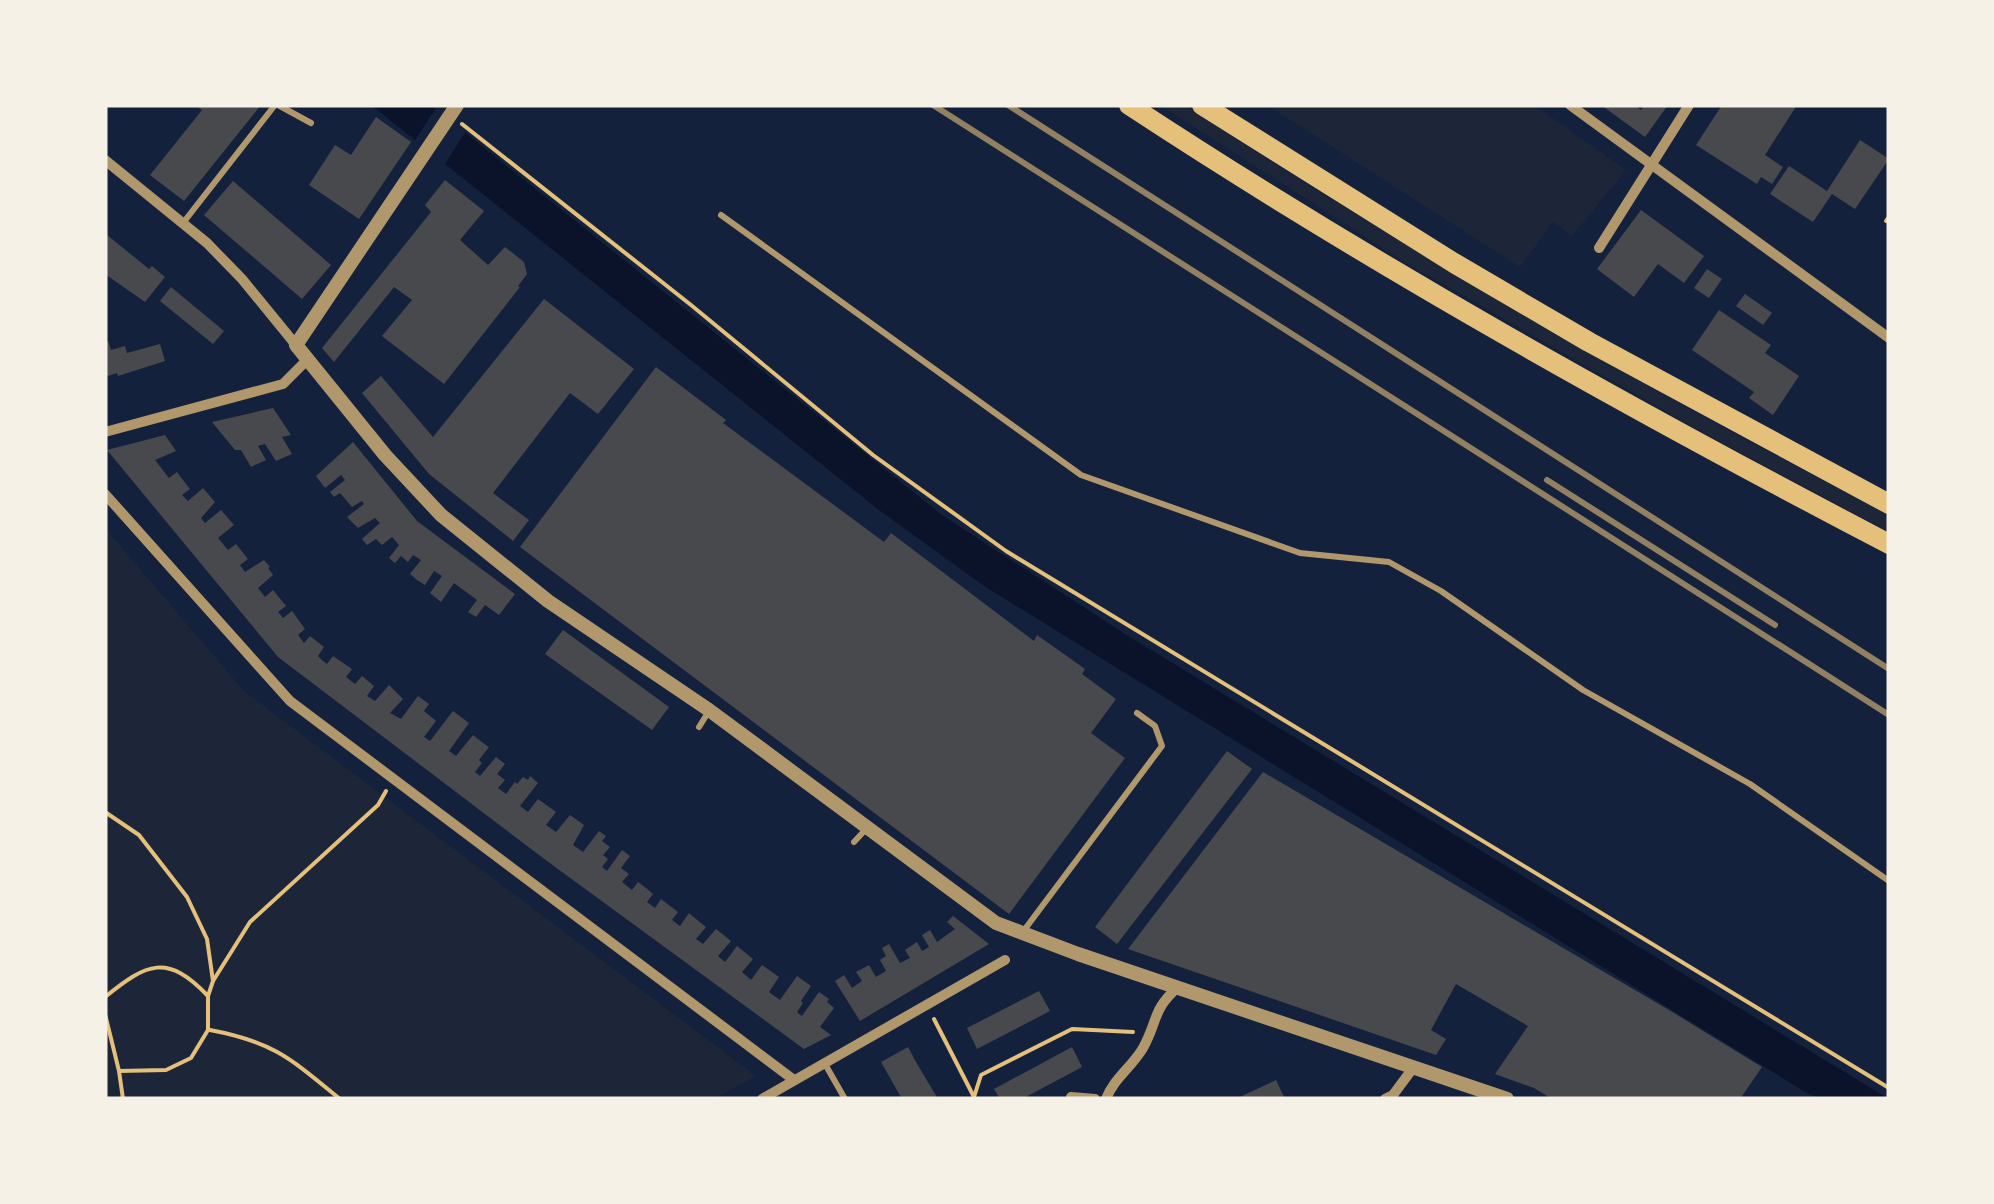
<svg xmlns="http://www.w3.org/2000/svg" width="1994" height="1204" font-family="'IBM Plex Sans',sans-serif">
<rect width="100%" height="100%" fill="#14213d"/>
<g fill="#1d2539">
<path d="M1160 105H1185C1285 174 1391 235 1495 297 1624 373 1754 448 1889 513V532L1702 432 1403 261Z"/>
<polygon points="1267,105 1534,105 1626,170 1572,236 1553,222 1520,267"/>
<polygon points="105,528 244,691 756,1076 714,1099 105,1099"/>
</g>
<polygon fill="#0b132b" points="371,105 431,105 942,515 1125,634 1889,1099 1821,1099 1805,1092 984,586 879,510"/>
<polygon fill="#14213d" points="438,105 468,128 441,170 412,145"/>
<g fill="#48494c">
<polygon points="195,105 261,105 184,201 150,175 202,110"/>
<polygon points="1601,105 1634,105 1641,110 1645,105 1668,105 1645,137"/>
<polygon points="1722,105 1797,105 1765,155 1783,167 1772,184 1761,177 1757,184 1696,145"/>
<polygon points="376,117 411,142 359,219 309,185 335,145 351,155"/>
<polygon points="1860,140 1889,159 1855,209 1832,194 1813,222 1770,194 1789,166 1827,191"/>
<polygon points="445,180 484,211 460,240 488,265 505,247 524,262 527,274 518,286 520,287 444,384 382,336 412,300 394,287 334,362 322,348 431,212 425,205"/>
<polygon points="233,181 331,265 302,299 204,215"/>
<polygon points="1641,210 1704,256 1684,283 1658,264 1634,297 1597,269"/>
<polygon points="107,235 149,269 152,266 165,277 145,302 105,274"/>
<polygon points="1707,269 1722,279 1709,298 1694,288"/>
<polygon points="171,287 224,331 213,344 160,301"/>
<polygon points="1745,294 1772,313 1763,325 1736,306"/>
<polygon points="544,299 634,369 598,414 570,393 493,493 529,520 513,541 429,474 362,393 381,376 433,437"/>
<polygon points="1719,310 1771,345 1765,353 1799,376 1773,415 1749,398 1754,392 1692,350"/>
<polygon points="108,341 111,350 125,346 127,353 160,344 165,361 118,376 117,373 105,377 105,342"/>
<polygon points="656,367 726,420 723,423 884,542 891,533 1034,641 1037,635 1085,669 1082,674 1116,699 1091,733 1125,758 1009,914 520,547"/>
<polygon points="273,408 291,435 282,437 292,454 276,461 265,444 261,445 258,446 266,460 251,467 241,450 235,450 212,422"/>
<polygon points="165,435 176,451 155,460 169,478 177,472 183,480 190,489 182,495 188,501 203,488 215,502 201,518 205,523 221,510 234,525 218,538 228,550 236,544 248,559 240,565 245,572 264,560 270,567 268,568 273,575 258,588 265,597 273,590 286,606 278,612 283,618 292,611 305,629 298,635 304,643 310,636 324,647 318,656 323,661 327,664 333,656 352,669 346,677 355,684 362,676 374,686 367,696 375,701 389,685 403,699 390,713 401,719 418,696 429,704 424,711 436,721 424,737 430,741 453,711 469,723 449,751 456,756 473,735 483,743 489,747 479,760 482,763 475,772 480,776 496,757 505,764 497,774 505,780 498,788 506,794 515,782 517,784 523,777 528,780 530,776 538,783 520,806 528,812 538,799 556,812 546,825 556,832 570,815 584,825 573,845 583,852 599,831 606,836 602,841 610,847 603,855 608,859 602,867 607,871 622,850 630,856 621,868 629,874 622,882 632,890 638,882 646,888 653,894 647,902 655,908 661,899 678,912 672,920 680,926 689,913 696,919 706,927 696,939 703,944 716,929 731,941 718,956 725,962 737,946 753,959 742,972 751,980 762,965 779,977 769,992 780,1000 797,976 811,986 801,1001 803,1003 797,1012 799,1014 802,1016 819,992 829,999 827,1002 834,1008 820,1027 831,1035 804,1049 547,861 278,657 107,450"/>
<polygon points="353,442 417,521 515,594 499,615 485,605 476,617 468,612 477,600 454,583 441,602 430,593 442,576 434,571 425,585 417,580 410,574 421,560 413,555 408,562 401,556 395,563 389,558 399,545 392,537 382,545 376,539 367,545 362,539 380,523 375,518 358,528 347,517 364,504 362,501 352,507 340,493 334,497 330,492 345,480 341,475 325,488 316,476"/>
<polygon points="563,630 669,707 652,730 545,654"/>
<polygon points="1227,751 1252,769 1117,944 1095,927"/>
<polygon points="1263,772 1669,1010 1762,1067 1740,1099 1552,1099 1534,1088 1495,1074 1528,1026 1456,984 1431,1030 1446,1039 1436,1055 1128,949"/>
<polygon points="953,916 989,944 860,1021 835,981 844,975 852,988 862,981 856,972 869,965 876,977 886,971 880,960 886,956 882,948 889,944 900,963 910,958 905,950 917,942 922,951 929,947 922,935 930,930 937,942 955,929 947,922"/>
<polygon points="1039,991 1050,1011 977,1049 967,1028"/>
<polygon points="908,1047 916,1062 938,1099 902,1099 881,1062"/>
<polygon points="1072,1047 1082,1067 1022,1099 1000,1099 994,1089"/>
<polygon points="1276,1080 1285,1099 1236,1099 1244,1095"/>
</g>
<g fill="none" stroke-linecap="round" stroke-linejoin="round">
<g stroke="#e5c07b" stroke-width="4">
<polyline points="462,124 691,305 873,455 1006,551 1889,1088"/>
<polyline points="1886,221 1889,217"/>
<polyline points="105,812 139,835 187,897 207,939 213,981"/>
<path d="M105 997C147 963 167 953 208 996"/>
<polyline points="105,1014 119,1071"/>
<polyline points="934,1019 975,1099"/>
<path d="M210 1030C274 1042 291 1059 340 1099"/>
<polyline points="974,1097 981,1075 1072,1029 1133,1032"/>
<polyline points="123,1099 119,1071 166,1070 191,1058 208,1030 208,996 213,981 250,922 378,805 386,791"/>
</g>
<g stroke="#b1986c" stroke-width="6">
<polyline points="278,105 311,123"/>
<polyline points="721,215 1081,475 1300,553 1389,562 1441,591 1583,690 1750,784 1889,881"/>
<polyline points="183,223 275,105"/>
<polyline points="699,727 709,711"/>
<polyline points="854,842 867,828"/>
<polyline points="1022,933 1162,746 1155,726 1137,713"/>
<polyline points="825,1064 845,1099"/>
</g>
<g stroke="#b1986c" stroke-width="10">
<polyline points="1570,105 1889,338"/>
<polyline points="105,160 207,243 242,279 296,345"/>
<polyline points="1599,248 1689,105"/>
<polyline points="105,432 283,384 308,359"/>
<polyline points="105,494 290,701 794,1080"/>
<polyline points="1071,1097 1095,1099"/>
<polyline points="762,1099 1005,960"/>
<path d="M1106 1099C1114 1078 1132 1067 1143 1048 1158 1021 1152 1010 1178 987"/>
<polyline points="1385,1099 1393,1095 1413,1068"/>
</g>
<polyline stroke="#b1986c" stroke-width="14" points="457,105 296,345 385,455 441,515 548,601 709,710 996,923 1078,954 1507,1099"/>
<g stroke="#e5c07b" stroke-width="20">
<path d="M1129 105C1374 266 1629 408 1889 544"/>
<polyline points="1202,105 1454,263 1589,342 1889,504"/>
</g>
<g stroke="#918062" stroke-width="6">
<polyline points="933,105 1889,715"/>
<polyline points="1008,105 1889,669"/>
<polyline points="1547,480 1775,625"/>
</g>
</g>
<rect width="1994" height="1204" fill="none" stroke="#f6f1e7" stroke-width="215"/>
</svg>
